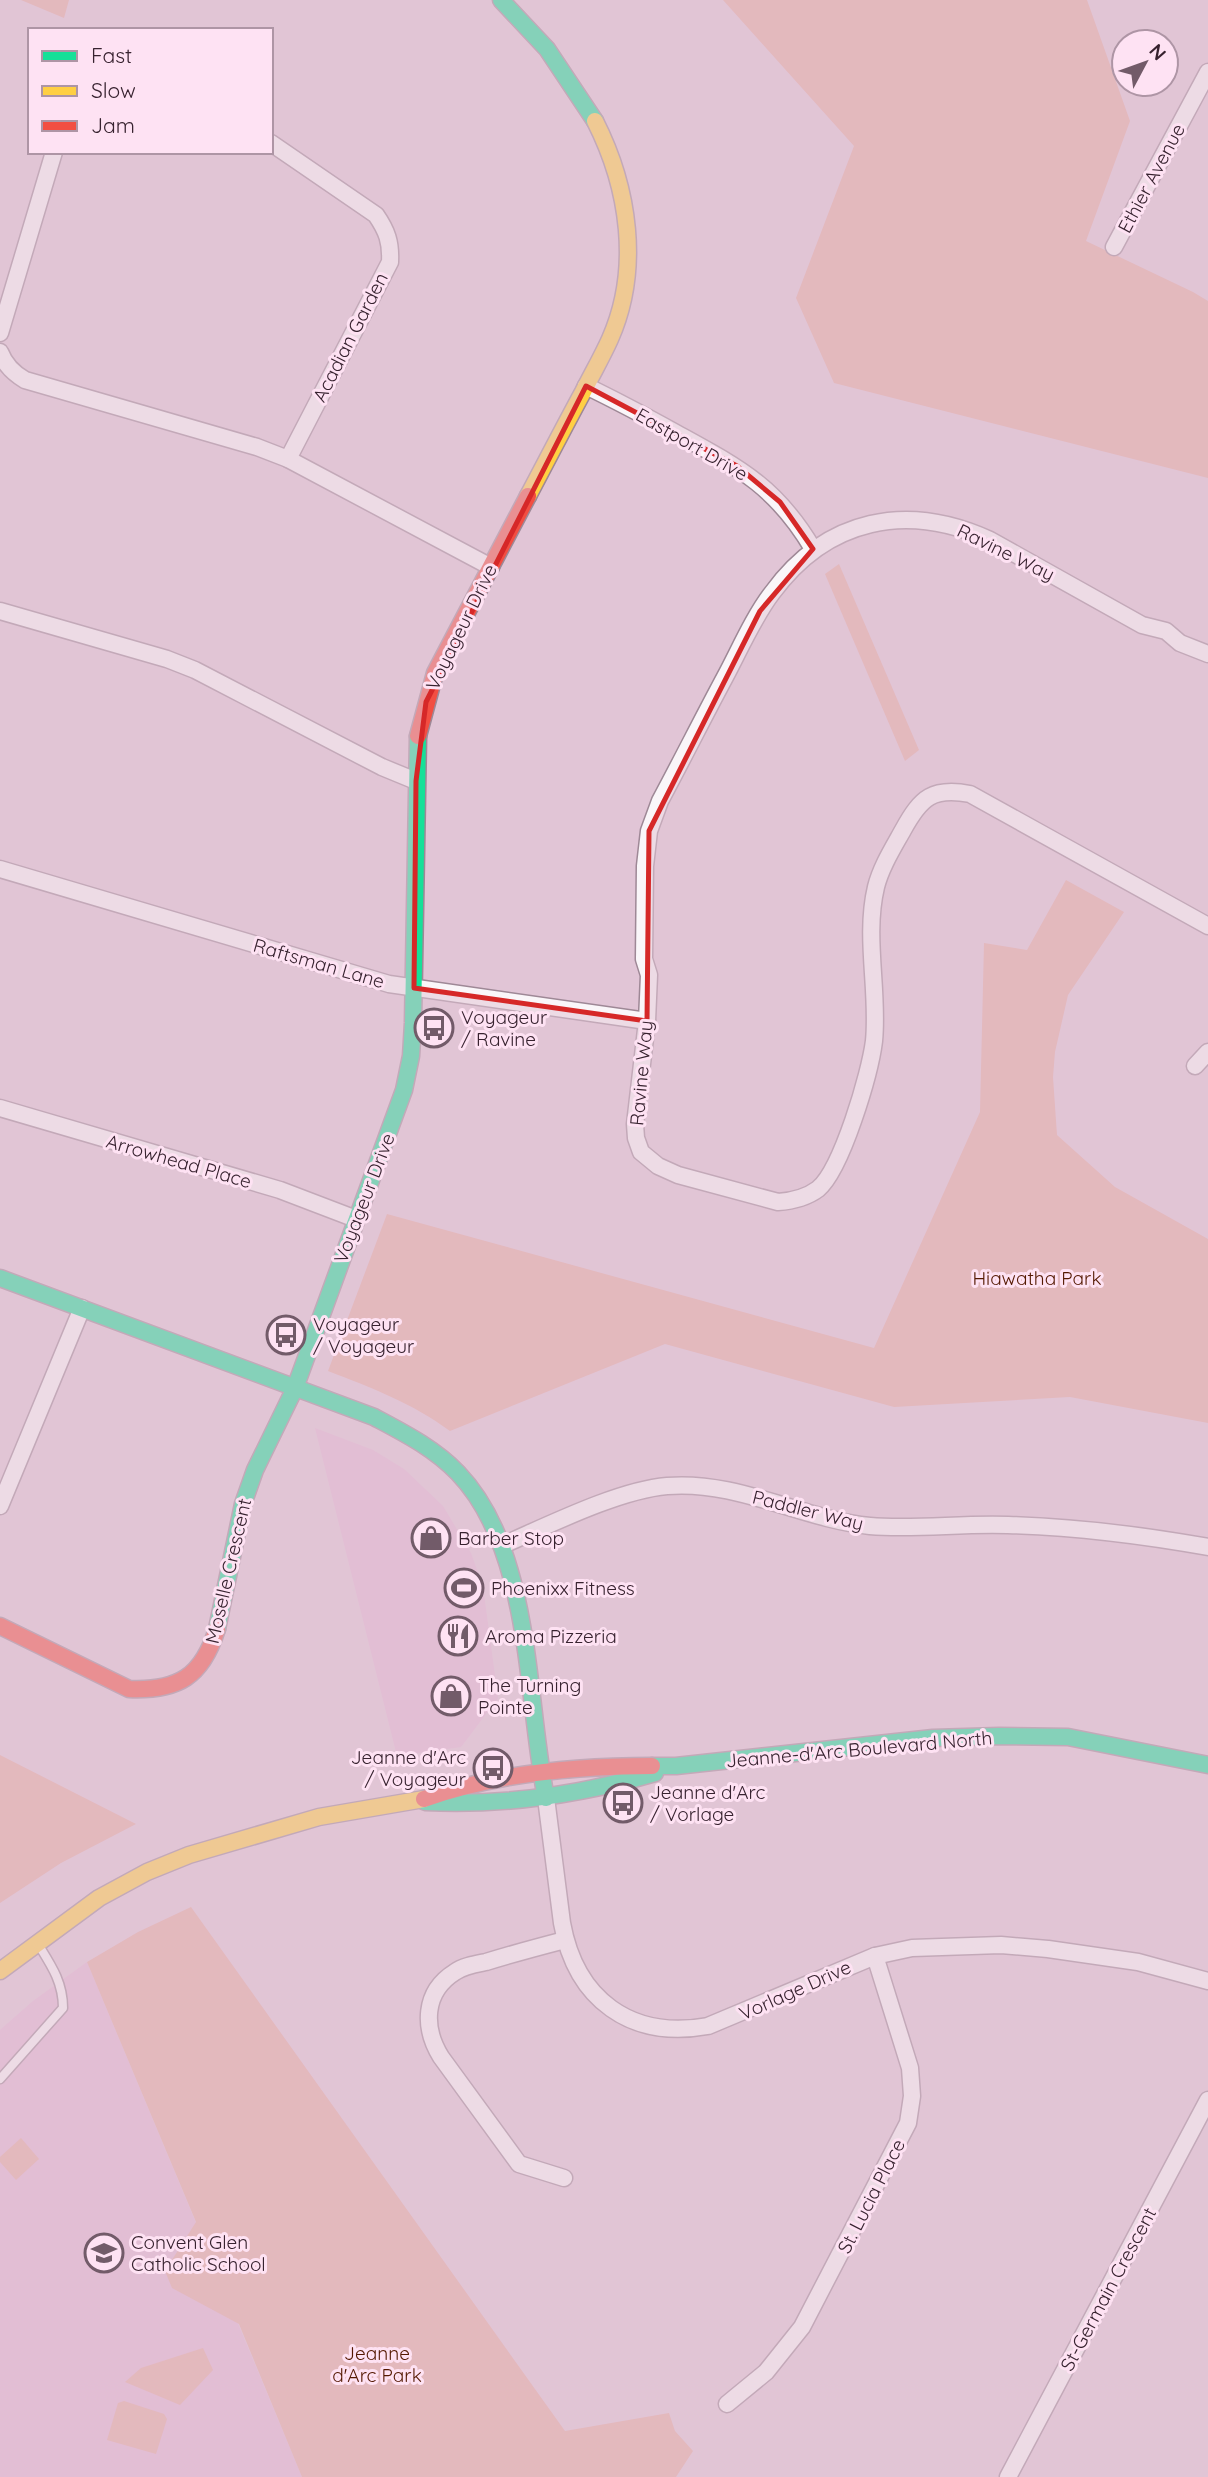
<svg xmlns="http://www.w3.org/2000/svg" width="1208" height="2477" font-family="Quicksand,sans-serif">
<rect width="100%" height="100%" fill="#e1c5d6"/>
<g fill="#e3b5d2">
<polygon points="315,1428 373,1450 404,1469 443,1506 471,1553 483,1587 498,1698 461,1747 397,1756"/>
<polygon points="87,1962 302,2477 0,2477 0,2030 33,2001"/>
</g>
<g fill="#e5aaa0">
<polygon points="21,0 69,0 64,18"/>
<polygon points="723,0 1087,0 1130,121 1086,241 1193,292 1208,301 1208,478 834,383 796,298 854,146"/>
<polygon points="839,564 919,750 905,761 825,574"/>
<path d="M1066 880 1124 912 1068 995 1055 1052 1053 1077 1057 1135 1115 1187 1208 1239V1423L1070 1397 894 1407 665 1344 450 1431C412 1403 372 1388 328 1371L387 1214 874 1348 980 1112 984 943 1027 950Z"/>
<polygon points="0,1755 136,1824 61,1863 0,1903"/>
<polygon points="191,1907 565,2431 669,2413 675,2431 693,2451 676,2477 302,2477 239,2324 172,2288 165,2271 196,2222 87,1962 138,1932"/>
<polygon points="21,2138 39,2159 16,2180 0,2162 0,2157"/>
<polygon points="203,2348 213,2370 180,2405 125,2382 141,2368"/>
<polygon points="124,2401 164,2414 167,2419 156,2454 107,2440 118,2403"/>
</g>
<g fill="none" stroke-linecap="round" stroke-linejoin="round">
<defs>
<path id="lane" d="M0 2079 63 2008C63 1982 51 1965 38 1944"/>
<g id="street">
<path d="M271 143 376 215C387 231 391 242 390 262L288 459"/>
<polyline points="1114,247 1208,72"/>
<polyline points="0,333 54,152"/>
<path d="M0 352C5 365 13 373 25 380L257 447 288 459 491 567"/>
<path d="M586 386C617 401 647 417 676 433 738 467 776 486 813 549"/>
<polyline points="0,611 167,659 195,670 382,767 416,781"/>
<path d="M1208 654 1180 643 1166 631 1142 625 990 540C907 502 827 518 772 593 753 618 740 649 725 677 703 718 682 760 660 801L649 831 645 866 644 959 649 975 647 1021 635 1124 636 1138 641 1152 658 1166 678 1175 778 1202C792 1201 806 1198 818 1189 842 1169 870 1073 874 1041 879 991 864 937 876 887 881 867 893 848 903 830 921 797 933 787 970 794L1208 926"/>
<polyline points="0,869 389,984 647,1021"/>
<polyline points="1195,1066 1208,1052"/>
<polyline points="0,1108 280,1190 356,1219"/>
<polyline points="0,1506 82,1308"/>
<path d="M503 1545C549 1525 619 1490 667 1486 738 1480 801 1519 870 1526 914 1530 963 1523 1008 1525 1075 1527 1141 1535 1208 1547"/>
<path d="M546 1798 562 1923C576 2000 631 2040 708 2026L875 1956 912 1948 1001 1945 1048 1949 1138 1962 1208 1981"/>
<path d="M564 2178 519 2164 441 2057C423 2028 423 1992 455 1972 463 1966 476 1964 486 1962 512 1954 538 1947 565 1940"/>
<polyline points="727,2404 766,2372 802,2327 908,2123 912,2096 910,2068 875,1956"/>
<polyline points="1008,2477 1208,2100"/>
</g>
<g id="fast">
<polyline points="501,0 547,49 595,121"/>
<path d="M0 1278 374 1417C404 1433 434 1448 458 1473 532 1550 526 1698 546 1798"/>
<polyline points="217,1629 243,1504 255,1470 295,1388 404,1090 411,1056 413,1023 418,736"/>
<polyline points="652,1766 676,1766 933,1738 999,1736 1068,1737 1208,1765"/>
<path d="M425 1802C504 1806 579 1795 655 1773"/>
</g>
<g id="slow">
<path d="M528 496C546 462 564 427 583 392 592 374 602 357 610 339 641 269 629 188 595 121"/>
<polyline points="0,1971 99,1898 147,1872 189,1855 319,1817 424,1799"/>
</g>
<g id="jam">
<polyline points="418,736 435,673 528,496"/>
<path d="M0 1626 129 1689C178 1691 202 1677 217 1629"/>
<path d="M424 1799C496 1773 576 1766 652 1766"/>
</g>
</defs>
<use href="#lane" stroke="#9e8896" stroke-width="11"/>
<use href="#street" stroke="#9e8896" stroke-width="19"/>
<use href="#fast" stroke="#9e8896" stroke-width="19"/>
<use href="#slow" stroke="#9e8896" stroke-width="19"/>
<use href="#jam" stroke="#9e8896" stroke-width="19"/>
<use href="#lane" stroke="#faf6f9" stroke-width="8"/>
<use href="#street" stroke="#faf6f9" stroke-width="16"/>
<use href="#fast" stroke="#16e098" stroke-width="16"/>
<use href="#slow" stroke="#ffcf43" stroke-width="16"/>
<use href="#jam" stroke="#f24e42" stroke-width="16"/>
</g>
<path d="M0 0H1208V2477H0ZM586 386 737 466 780 502 813 549 760 611 649 831 647 1021 414 988 416 781 426 702Z" fill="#e1c5d6" fill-opacity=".55" fill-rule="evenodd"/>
<path fill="none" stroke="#d62828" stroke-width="5" stroke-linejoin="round" d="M586 386 737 466 780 502 813 549 760 611 649 831 647 1021 414 988 416 781 426 702Z"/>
<defs>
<symbol id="bus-ring" viewBox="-11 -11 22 22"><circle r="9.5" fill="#fee2f3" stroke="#725b69" stroke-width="1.5"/><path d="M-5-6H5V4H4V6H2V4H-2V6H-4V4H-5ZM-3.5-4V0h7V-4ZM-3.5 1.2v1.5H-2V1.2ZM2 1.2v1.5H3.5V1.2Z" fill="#725b69"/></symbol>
<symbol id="shop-ring" viewBox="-11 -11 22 22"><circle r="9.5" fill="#fee2f3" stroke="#725b69" stroke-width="1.5"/><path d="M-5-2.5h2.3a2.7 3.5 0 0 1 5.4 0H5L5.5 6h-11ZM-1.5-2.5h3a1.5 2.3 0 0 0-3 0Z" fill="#725b69"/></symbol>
<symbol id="stadium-ring" viewBox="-11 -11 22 22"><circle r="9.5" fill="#fee2f3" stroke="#725b69" stroke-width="1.5"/><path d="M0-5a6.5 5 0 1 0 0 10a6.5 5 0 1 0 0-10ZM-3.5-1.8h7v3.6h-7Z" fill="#725b69"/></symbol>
<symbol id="restaurant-ring" viewBox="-11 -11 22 22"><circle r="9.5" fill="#fee2f3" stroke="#725b69" stroke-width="1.5"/><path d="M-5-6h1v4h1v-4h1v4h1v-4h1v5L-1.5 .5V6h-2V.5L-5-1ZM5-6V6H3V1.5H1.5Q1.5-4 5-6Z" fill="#725b69"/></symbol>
<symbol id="school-ring" viewBox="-11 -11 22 22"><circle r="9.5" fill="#fee2f3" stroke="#725b69" stroke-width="1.5"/><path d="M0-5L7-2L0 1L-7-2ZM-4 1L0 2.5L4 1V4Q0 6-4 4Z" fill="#725b69"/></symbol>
</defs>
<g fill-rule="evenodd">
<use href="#bus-ring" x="412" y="1006" width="44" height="44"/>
<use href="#bus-ring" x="264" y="1313" width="44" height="44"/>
<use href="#shop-ring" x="409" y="1516" width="44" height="44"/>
<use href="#stadium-ring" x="442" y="1566" width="44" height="44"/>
<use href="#restaurant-ring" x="436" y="1614" width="44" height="44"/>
<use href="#shop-ring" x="429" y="1674" width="44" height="44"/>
<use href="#bus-ring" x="471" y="1746" width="44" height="44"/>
<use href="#bus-ring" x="601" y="1781" width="44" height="44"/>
<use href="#school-ring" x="82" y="2231" width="44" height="44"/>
</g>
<g text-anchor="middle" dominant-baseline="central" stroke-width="6" stroke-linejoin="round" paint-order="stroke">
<g font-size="19" fill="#37222f" stroke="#fee2f3">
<text transform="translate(1151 178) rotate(-62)">Ethier Avenue</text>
<text transform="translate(350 337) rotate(-63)">Acadian Garden</text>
<text transform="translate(692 444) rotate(30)">Eastport Drive</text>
<text transform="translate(1006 552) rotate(26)">Ravine Way</text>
<text transform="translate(461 627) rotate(-64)">Voyageur Drive</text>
<text transform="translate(319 963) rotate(16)">Raftsman Lane</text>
<text transform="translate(641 1073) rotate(-85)">Ravine Way</text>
<text transform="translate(179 1161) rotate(16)">Arrowhead Place</text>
<text transform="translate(364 1198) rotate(-69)">Voyageur Drive</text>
<text transform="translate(808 1510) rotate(14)">Paddler Way</text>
<text transform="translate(228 1571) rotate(-77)">Moselle Crescent</text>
<text transform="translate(859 1749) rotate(-5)">Jeanne-d'Arc Boulevard North</text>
<text transform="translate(795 1990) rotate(-24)">Vorlage Drive</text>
<text transform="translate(871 2196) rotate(-63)">St. Lucia Place</text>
<text transform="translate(1108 2289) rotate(-62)">St-Germain Crescent</text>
</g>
<g font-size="19" fill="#37222f" stroke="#fee2f3" text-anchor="start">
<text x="461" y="1017">Voyageur<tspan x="461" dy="22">/ Ravine</tspan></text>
<text x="313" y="1324">Voyageur<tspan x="313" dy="22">/ Voyageur</tspan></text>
<text x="458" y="1538">Barber Stop</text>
<text x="491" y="1588">Phoenixx Fitness</text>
<text x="485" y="1636">Aroma Pizzeria</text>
<text x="478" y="1685">The Turning<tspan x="478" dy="22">Pointe</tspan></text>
<text x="466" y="1757" text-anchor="end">Jeanne d'Arc<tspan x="466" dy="22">/ Voyageur</tspan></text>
<text x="650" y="1792">Jeanne d'Arc<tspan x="650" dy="22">/ Vorlage</tspan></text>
<text x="131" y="2242">Convent Glen<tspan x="131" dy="22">Catholic School</tspan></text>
</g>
<g font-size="19" fill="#541800" stroke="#fee2f3">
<text x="1037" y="1278">Hiawatha Park</text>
<text x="377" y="2353">Jeanne<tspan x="377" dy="22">d'Arc Park</tspan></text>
</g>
</g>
<rect x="28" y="28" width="245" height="126" fill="#fee2f3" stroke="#ae95a5" stroke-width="2"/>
<rect x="42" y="51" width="35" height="10" fill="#16e098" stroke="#ae95a5" stroke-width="2"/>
<text x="91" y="63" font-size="21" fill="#37222f">Fast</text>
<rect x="42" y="86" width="35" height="10" fill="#ffcf43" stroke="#ae95a5" stroke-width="2"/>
<text x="91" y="98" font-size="21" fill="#37222f">Slow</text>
<rect x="42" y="121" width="35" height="10" fill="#f24e42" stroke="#ae95a5" stroke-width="2"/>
<text x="91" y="133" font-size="21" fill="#37222f">Jam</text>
<g transform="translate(1145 63) rotate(49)"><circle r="33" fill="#fee2f3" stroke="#ae95a5" stroke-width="2"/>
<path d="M0-5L12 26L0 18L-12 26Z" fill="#725b69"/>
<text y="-10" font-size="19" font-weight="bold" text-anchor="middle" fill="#37222f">N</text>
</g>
</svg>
